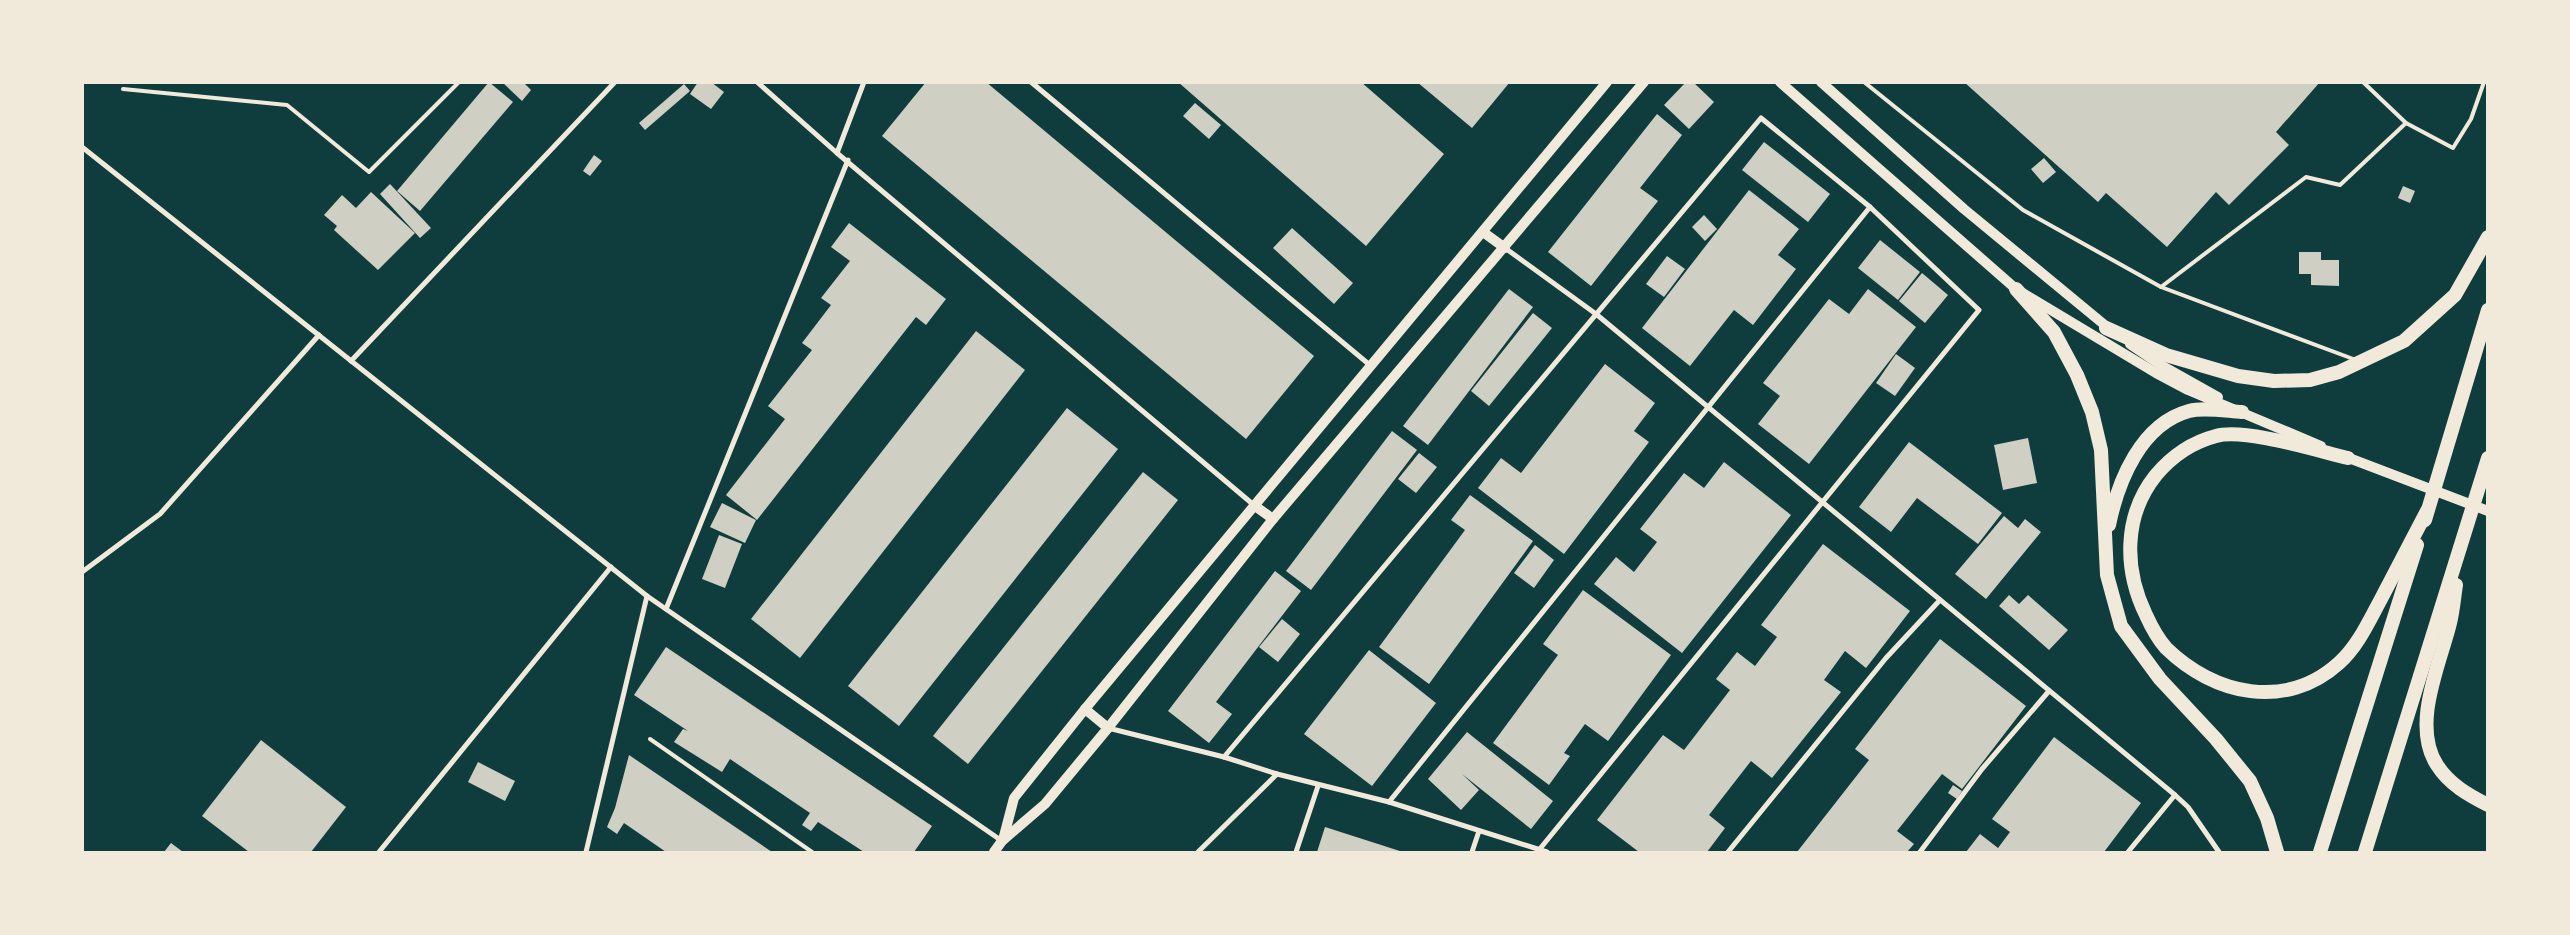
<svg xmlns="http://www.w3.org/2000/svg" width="2570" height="935" font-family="'Open Sans',sans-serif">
<rect width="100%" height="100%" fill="#0f3d3e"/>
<g fill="#cfcfc3">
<polygon points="489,82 513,102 420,211 397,191"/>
<polygon points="502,82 523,82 531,90 522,101"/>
<polygon points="698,82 711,82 724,92 711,109 690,94"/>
<polygon points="926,82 986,82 1314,356 1246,439 882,136"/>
<polygon points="1178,82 1361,82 1444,154 1366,246"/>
<polygon points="1417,82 1510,82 1472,128"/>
<polygon points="1686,82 1693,82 1714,102 1689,129 1664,105"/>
<polygon points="1964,82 2320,82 2276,132 2289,145 2229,205 2216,192 2167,247 2106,193 2098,202"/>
<polygon points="684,84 690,91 645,130 639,123"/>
<polygon points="1195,103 1221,125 1209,139 1183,116"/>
<polygon points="1657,114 1682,135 1640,188 1658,201 1591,286 1548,252"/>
<polygon points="1764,142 1830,194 1808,222 1742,170"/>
<polygon points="594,155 602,161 590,176 583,171"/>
<polygon points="2044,158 2056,172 2043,183 2031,169"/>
<polygon points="390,184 431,228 420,238 380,194"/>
<polygon points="2403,186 2415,191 2410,203 2398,198"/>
<polygon points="1749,190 1799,229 1778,255 1796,269 1753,325 1734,310 1690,366 1642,328"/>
<polygon points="371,192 415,233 378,270 334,230 337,226 324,215 342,195 356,208"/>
<polygon points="1704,215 1717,229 1705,241 1692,227"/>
<polygon points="849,223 946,299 926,325 916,317 757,520 726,495 785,419 768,406 812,350 802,343 831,305 821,298 850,261 831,247"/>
<polygon points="1292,228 1353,283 1334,304 1273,248"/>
<polygon points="1880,240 1920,272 1898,300 1858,268"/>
<polygon points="2299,252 2321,252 2321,260 2339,260 2339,286 2311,285 2311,274 2299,274"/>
<polygon points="1667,256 1685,269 1664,297 1646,284"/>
<polygon points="1922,273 1948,295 1925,323 1899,301"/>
<polygon points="1509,289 1533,307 1428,445 1403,426"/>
<polygon points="1868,289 1916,327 1809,464 1758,424 1780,396 1763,383 1829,299 1849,314"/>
<polygon points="1533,313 1552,328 1489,406 1471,391"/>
<polygon points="976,331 1025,370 800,658 751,619"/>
<polygon points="1896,354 1915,368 1895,396 1876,383"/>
<polygon points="1605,364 1655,403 1634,431 1649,442 1564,554 1478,488 1501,458 1521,473"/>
<polygon points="1067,408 1118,449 899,726 848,686"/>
<polygon points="1392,431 1417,450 1311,590 1286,571"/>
<polygon points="2028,438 2037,483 2003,490 1994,445"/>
<polygon points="1909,442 2002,513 1978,544 1917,498 1891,532 1859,507"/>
<polygon points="1419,453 1437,467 1416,493 1398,479"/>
<polygon points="1724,462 1791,515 1682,653 1594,584 1616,557 1634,572 1657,542 1640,529 1684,473 1704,488"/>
<polygon points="1143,472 1178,500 968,764 933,736"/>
<polygon points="1470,495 1533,541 1429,684 1379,647 1465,530 1451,520"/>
<polygon points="722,503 756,520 745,543 710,527"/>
<polygon points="2004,516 2018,528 2025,519 2041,532 1986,599 1955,574"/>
<polygon points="719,535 742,544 725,588 702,579"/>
<polygon points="1823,544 1910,611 1866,668 1845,651 1824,680 1841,692 1772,778 1751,761 1709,815 1725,828 1707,852 1639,852 1597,820 1663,735 1684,750 1730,690 1716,679 1737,652 1755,666 1777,637 1761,625"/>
<polygon points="1535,545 1554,560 1534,588 1514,573"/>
<polygon points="1275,571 1301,591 1216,702 1232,714 1209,743 1168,711"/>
<polygon points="1583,590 1671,655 1608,741 1585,724 1564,753 1570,756 1549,785 1493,743 1558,655 1543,644"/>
<polygon points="2009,595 2019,604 2028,595 2068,630 2049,650 1999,606"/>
<polygon points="1282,619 1300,634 1278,662 1259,647"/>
<polygon points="1940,639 2026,706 1962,789 1942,774 1897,831 1914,844 1907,852 1797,852 1869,760 1855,749"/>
<polygon points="666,647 932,826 914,852 864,852 818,822 811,831 802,825 810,813 730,759 722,772 674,742 683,729 688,731 634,695"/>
<polygon points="1369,650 1436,703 1372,786 1304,734"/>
<polygon points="1467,732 1553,801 1531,829 1462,774 1479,790 1461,810 1428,779"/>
<polygon points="2054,737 2141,803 2104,852 1966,852 1980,834 1998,848 2010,832 1992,819"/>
<polygon points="261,740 346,807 311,852 249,852 202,816"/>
<polygon points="629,755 772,852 666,852 624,823 617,834 607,827 615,808"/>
<polygon points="478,762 515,781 505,801 468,782"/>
<polygon points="1953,785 1962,791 1957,799 1948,793"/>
<polygon points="1325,827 1403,852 1317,852"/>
<polygon points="171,843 183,852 164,852"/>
</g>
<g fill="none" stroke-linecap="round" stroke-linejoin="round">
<g stroke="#f1e9da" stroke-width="4">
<polyline points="1864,82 2023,210 2161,287 2356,360"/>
<polyline points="2363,82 2406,123 2453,148 2471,119 2484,82"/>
<polyline points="123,89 287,105 369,172 459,82"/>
<polyline points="2161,287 2306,177 2340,185 2406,123"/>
<polyline points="650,739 812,852"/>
</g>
<g stroke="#f1e9da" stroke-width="5">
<polyline points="757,82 837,153 1255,506"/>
<polyline points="1031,82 1371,366"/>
<polyline points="82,147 647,596 1002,841"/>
<polyline points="837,153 864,82"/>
<polyline points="1505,248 1596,314 2175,795 2188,807 2219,852"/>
<polyline points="351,361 615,82"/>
<polyline points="82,572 160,514 319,335"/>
<polyline points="666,609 848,160"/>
<polyline points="1108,728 1224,757 1277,774 1389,802 1547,852"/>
<polyline points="1224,757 1761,118 1870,207 1979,310 1539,850"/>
<polyline points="1389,802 1870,207"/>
<polyline points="379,852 611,567"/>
<polyline points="586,852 647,596"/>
<polyline points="1198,852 1277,774"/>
<polyline points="1296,852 1318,786"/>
<polyline points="1472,852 1479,831"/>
<polyline points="1728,852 1886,658 1940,600"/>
<polyline points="1920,852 1982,769 2049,691"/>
<polyline points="2128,852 2175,795"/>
</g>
<g stroke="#f1e9da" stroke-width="10">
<polyline points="1780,82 2016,289 2156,373 2188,390 2321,446"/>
<polyline points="1821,82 1964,209 2112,331"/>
<polyline points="1483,232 1505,248"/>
<polyline points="2130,344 2161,365 2218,397"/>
<polyline points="2341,455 2488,511"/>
<polyline points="1255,506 1273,519"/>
<polyline points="1085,709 1108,728"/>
<polyline points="1003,840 1014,798 1085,709 1607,82"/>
<polyline points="994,852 1002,841 1045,804 1108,728 1273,519 1644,82"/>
</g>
<g stroke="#f1e9da" stroke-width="14">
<polyline points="2016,289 2054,332 2077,375 2092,412 2101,450 2107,575 2121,626 2160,679 2216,739 2250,781 2267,818 2277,852"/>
<polyline points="2106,328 2166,355 2238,376 2274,381 2310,380 2339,372 2404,341 2455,295 2488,237"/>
<path d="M2348 458C2318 451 2245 428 2216 436 2193 442 2172 456 2156 475 2123 516 2124 570 2146 615 2151 626 2158 639 2166 648 2214 695 2286 711 2339 663 2358 646 2369 621 2381 599 2396 570 2412 540 2427 511"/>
<polyline points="2425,520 2488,310"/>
<path d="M2109 525C2118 481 2141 424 2189 411 2204 407 2226 411 2242 412"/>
<path d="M2456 585C2454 598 2453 611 2450 623 2440 664 2411 725 2437 765 2449 784 2468 795 2488 805"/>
<polyline points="2320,852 2417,545"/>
<polyline points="2365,852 2488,458"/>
</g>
</g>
<rect width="2570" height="935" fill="none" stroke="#f1e9da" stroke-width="168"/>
</svg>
